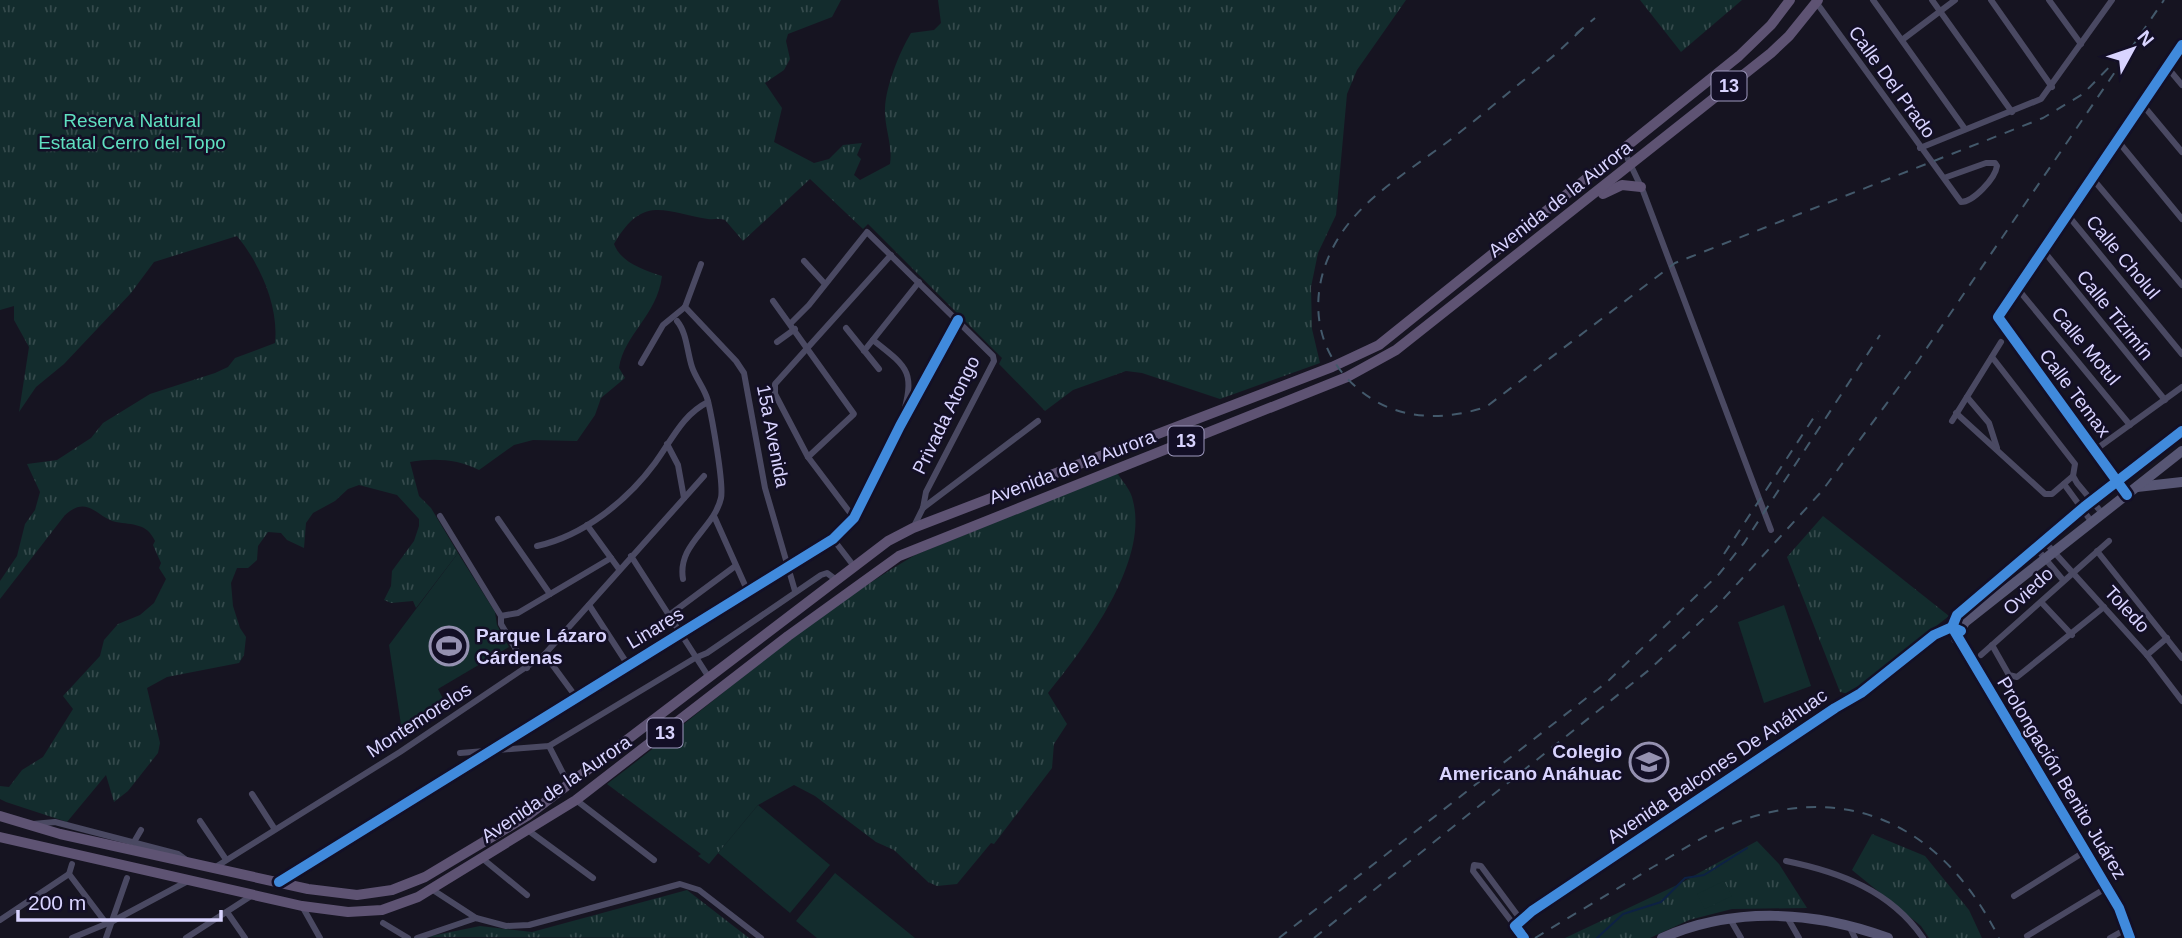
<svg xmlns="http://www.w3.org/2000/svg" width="2182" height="938" font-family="Arial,sans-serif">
<defs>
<pattern id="grass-tufts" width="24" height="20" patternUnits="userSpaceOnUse" patternTransform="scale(1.75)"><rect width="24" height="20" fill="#132c2d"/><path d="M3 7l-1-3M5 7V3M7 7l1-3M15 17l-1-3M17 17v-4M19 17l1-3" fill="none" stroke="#354a4c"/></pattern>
</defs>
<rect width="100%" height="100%" fill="#161421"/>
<g fill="url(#grass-tufts)">
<path d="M0 0H841L832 17 788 34 786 41 790 59 784 70 765 83 782 108 774 142 814 163 829 159 843 145 862 143 857 155 861 159 854 175 860 180 890 164C893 145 884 127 885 108 886 86 899 53 911 33L934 30 941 23 938 0H1406L1357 70 1347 94 1336 215 1318 253 1311 287 1312 329 1320 363 1220 399 1142 373 1126 371 1073 390 1045 411 999 364 1002 358 868 224 863 229 810 179 743 241 725 220C719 218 714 220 708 219 664 212 643 194 614 244 621 263 644 270 662 276 657 316 624 334 619 368L625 378 601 398 595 415 577 441 533 440 514 445 479 470C457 459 434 458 410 462L419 496 431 508 458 553 416 608 413 601 391 603 384 600 391 586 392 571 414 541 419 526V519L397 495 359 485 348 489 335 501 313 513 306 523 304 548 287 540 281 533 268 532 258 546 257 560 248 568H237L231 583 233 606 240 628 246 637 244 655 239 663 167 677 147 688 160 743 158 753 128 791 114 802 106 775 67 822 6 802 0 799V786L9 787 22 770 43 757 73 709 63 696 100 656 104 640 118 624 140 615 154 603 166 579 159 568 161 563 153 545 155 541C147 523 133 525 116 522 97 518 88 494 65 515L0 599V581L17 556 25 524 35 510 40 492 27 464 57 460 91 438 103 423 150 394 215 373 228 367 235 358 275 343C279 306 260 264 237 236L154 262 131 293 64 364 36 387 19 412 29 347 14 320V306L0 310Z"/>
<polygon points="1640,0 1742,0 1681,52"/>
<path d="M1117 473C1123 482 1131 490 1133 501 1149 562 1084 649 1048 693L1067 724 1054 744 1052 768 994 844 991 843 957 884 937 886 928 882 894 850 876 842 815 796 794 785 758 805 709 864 698 856 701 854 607 784C707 709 808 617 915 555Z"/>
<polygon points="1823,516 1949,616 1849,694 1840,692 1787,557"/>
<polygon points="1872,834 1925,856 1969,910 1982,938 1929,938 1921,926 1852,870"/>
<polygon points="1757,841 1779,864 1807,908 1732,909 1689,920 1650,938 1565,938 1677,885"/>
<polygon points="687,890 749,938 426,937 480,926 532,932"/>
</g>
<g fill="#132c2d">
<polygon points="458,553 495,612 497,625 509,647 438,689 448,708 403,738 389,645"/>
<polygon points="1784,605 1811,686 1764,703 1738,622"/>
<polygon points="758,805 830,865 790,913 718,853"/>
<polygon points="835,873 915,938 817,938 796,921"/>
<polygon points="1724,881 1732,896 1705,909 1697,894"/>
</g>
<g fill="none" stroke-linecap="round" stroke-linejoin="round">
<polyline stroke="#0d2144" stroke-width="2" points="1597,938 1623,914 1661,902 1685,878 1704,875 1747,848"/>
<g stroke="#4a4962" stroke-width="6">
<polyline points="1873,0 1965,129"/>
<polyline points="1932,0 2012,112"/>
<polyline points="1991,0 2052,87"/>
<polyline points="2049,0 2081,44"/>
<path d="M1816 2 1961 202C1973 202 1995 179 1997 166L1995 163H1986L1944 178"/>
<polyline points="1902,40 1955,0"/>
<polyline points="2167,67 2182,85"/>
<polyline points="2142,104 2182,152"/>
<polyline points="2117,140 2182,219"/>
<polyline points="1920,148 2041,99 2112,0"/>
<polyline points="1624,151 1643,191 1771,530"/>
<polyline points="2092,178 2182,285"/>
<polyline points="2066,213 2182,354"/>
<polyline points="2042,249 2165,400"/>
<polyline points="804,261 825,284"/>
<polyline points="2017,288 2130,425"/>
<polyline points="773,301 854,414 808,457"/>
<polyline points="685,307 736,361 744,373 765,488 795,591"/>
<polyline points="685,307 701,264"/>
<path d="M677 321C687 333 687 352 692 367 696 379 705 389 708 401 712 418 724 484 721 498 714 529 677 544 683 579"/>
<polyline points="791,323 809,305 867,232 993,356 994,361 926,492 923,508 913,528"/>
<polyline points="846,328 879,369"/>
<path d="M873 340C910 369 915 372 902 419"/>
<polyline points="777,342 795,329"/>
<polyline points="864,351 919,282"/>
<polyline points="1992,357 2075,464 2073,476 2077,483 2102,513"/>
<polyline points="641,363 663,325 685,307"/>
<polyline points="1967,397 1989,423 1997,448"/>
<polyline points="1956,413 2045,494 2052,494 2073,476"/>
<polyline points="1952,421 2001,342"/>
<polyline points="667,444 678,465 684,498"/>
<polyline points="2095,450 2182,387"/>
<polyline points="2064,484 2091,521"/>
<polyline points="2127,495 1998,317 2182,45"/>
<polyline points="923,508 1038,421"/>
<polyline points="440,516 501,616 501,624 527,668"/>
<polyline points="714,516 748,592"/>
<polyline points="854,518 808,457 775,394 775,384 891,255"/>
<polyline points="498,519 550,594"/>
<polyline points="587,525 619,569"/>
<polyline points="833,539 853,565"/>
<polyline points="2045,542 2147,655 2182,701"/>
<path d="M537 546C583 536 627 501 655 463 672 440 682 415 708 402"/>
<polyline points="2037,549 2063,580"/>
<polyline points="2097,551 2182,658"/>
<polyline points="631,556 708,676"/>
<polyline points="2041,602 2072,635"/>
<polyline points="589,605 628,665"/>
<polyline points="501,616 518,613 611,558"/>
<polyline points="668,616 734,567"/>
<polyline points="1992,645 2009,675 2017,677 2104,607"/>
<polyline points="1981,655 2109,541"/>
<polyline points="2147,655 2167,638"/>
<polyline points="551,663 576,697"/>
<polyline points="549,746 569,785"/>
<polyline points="460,753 549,746 695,658 707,653 821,575 827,573 835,579"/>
<polyline points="252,794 274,828"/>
<polyline points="576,800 654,860"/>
<polyline points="200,821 225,858"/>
<polyline points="33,824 55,822 178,854 189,862"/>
<polyline points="529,831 593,878"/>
<polyline points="134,842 141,830"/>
<polyline points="483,859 527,895"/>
<path d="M1786 861C1840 872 1891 891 1923 938"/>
<polyline points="214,868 400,752 544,655 704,476"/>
<polyline points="69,874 106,923"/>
<polyline points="281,881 833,539 854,518 900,426 958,320"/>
<polyline points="433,890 476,918"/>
<polyline points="2014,896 2084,852"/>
<polyline points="302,906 320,938"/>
<polyline points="227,912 245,938"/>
<polyline points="1787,917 1799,938"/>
<polyline points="1730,919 1741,938"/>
<polyline points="0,920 69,874 72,864"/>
<polyline points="383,923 408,938"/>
<polyline points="1515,926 1473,871 1474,865 1481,866 1521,920"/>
<polyline points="1849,926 1855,938"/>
<polyline points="2027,936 2106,888"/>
<polyline points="72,938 113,921 186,882"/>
<polyline points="106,938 127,878"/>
<polyline points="186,938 251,896"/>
<polyline points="417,938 476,918 506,926 529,925 680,884 699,890 761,938"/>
<polyline points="1524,938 1515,926 1532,911 1835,708 1861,693 1934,635 1953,628"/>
<polyline points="2110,938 2128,928"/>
</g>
<g stroke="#575674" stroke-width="10">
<polyline points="2137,487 2182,482"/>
<polyline points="1956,639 1965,622 2182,451"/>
<path d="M1662 938C1734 906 1816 911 1888 938"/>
<polyline points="2130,938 2119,908 1952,627 1957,615 2084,507 2182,431"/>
</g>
<g stroke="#5e5373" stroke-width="10">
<polyline points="1603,194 1622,185 1641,187"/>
<polyline points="0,816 60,834 308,889 357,895 392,890 425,877 527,816 888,541 913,528 1332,367 1379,345 1739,56 1771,25 1790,0"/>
<polyline points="0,837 302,906 348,912 382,910 418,897 576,800 788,636 899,556 1347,377 1396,350 1771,53 1789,36 1818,0"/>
</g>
<g stroke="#43596b" stroke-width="2" stroke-dasharray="10 9" stroke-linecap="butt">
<path d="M1582 29 1557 53C1521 82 1486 112 1450 140 1421 162 1377 190 1354 217 1309 268 1303 340 1356 387 1393 420 1440 422 1486 407L1675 263 2043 118 2083 94 2119 57"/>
<polyline points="1576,34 1595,18"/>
<polyline points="1724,554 1818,411"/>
<polyline points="1279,938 1607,682 1719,574 1744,543 1880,335"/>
<polyline points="1314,938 1649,670 1716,607 1822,491 1918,361 2164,0"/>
<path d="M1535 938C1574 914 1614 891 1653 867 1681 851 1707 833 1737 822 1855 779 1946 832 1999 938"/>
</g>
<defs>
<g id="cycleway">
<polyline points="2127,495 1998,317 2182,45"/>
<polyline points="279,882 833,539 854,518 900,426 958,320"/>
<polyline points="1524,938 1515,926 1532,911 1835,708 1861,693 1934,635 1952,627 1961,631"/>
<polyline points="2130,938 2119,908 1952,627 1957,615 2084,507 2182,431"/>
</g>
</defs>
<use href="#cycleway" stroke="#130f26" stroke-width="15"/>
<use href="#cycleway" stroke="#408adc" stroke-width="10"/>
</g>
<defs>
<symbol id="stadium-ring" viewBox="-11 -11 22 22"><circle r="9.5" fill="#130f26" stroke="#9591b1" stroke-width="1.5"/><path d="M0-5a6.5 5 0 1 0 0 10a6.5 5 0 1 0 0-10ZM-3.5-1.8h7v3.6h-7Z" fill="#9591b1"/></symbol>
<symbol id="school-ring" viewBox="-11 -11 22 22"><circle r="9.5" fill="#130f26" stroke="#9591b1" stroke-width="1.5"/><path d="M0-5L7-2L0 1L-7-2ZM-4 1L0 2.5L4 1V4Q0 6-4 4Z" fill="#9591b1"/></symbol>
</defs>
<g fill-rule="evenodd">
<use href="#stadium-ring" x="427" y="624" width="44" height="44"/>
<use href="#school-ring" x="1627" y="740" width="44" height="44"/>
</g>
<g text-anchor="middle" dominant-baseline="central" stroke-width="5" stroke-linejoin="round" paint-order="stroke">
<g fill="#130f26" stroke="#9e99be" stroke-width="2">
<rect x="1711.5" y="71.5" width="35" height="29" rx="5"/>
<rect x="1168.5" y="426.5" width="35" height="29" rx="5"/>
<rect x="647.5" y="718.5" width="35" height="29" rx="5"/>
</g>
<g font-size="18" font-weight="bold" fill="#d9d4ff">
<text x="1729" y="86">13</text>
<text x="1186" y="441">13</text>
<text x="665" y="733">13</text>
</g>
<g font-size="19" fill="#d9d4ff" stroke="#130f26">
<text transform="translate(1892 82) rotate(54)">Calle Del Prado</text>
<text transform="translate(1560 199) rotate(-38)">Avenida de la Aurora</text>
<text transform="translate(2123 257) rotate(50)">Calle Cholul</text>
<text transform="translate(2115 315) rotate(51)">Calle Tizimín</text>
<text transform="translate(2086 346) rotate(50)">Calle Motul</text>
<text transform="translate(2075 393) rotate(53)">Calle Temax</text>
<text transform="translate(946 415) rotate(-64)">Privada Atongo</text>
<text transform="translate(773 436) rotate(79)">15a Avenida</text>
<text transform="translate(1072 467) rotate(-21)">Avenida de la Aurora</text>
<text transform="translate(2028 591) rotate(-43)">Oviedo</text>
<text transform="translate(2127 609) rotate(47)">Toledo</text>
<text transform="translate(655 628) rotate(-31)">Linares</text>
<text transform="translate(419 720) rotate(-33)">Montemorelos</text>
<text transform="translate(1717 766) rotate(-34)">Avenida Balcones De Anáhuac</text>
<text transform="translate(2062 778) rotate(59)">Prolongación Benito Juárez</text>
<text transform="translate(556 789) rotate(-34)">Avenida de la Aurora</text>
</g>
<g font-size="19" fill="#5fe0c0" stroke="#130f26">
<text x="132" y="120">Reserva Natural<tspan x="132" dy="22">Estatal Cerro del Topo</tspan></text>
</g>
<g font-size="19" font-weight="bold" fill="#d9d4ff" stroke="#130f26" text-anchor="start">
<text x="476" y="635">Parque Lázaro<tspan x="476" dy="22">Cárdenas</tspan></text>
<text x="1622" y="751" text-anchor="end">Colegio<tspan x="1622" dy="22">Americano Anáhuac</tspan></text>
</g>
</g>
<g transform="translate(2133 49) rotate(50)" stroke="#130f26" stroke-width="5" paint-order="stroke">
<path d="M0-5L12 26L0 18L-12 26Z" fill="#d9d4ff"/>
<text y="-10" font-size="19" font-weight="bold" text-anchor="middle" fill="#d9d4ff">N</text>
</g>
<path d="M18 910v10h203v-10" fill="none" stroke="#d9d4ff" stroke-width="3.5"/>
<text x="28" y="910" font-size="21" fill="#d9d4ff" stroke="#130f26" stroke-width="5" paint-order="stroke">200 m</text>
</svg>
